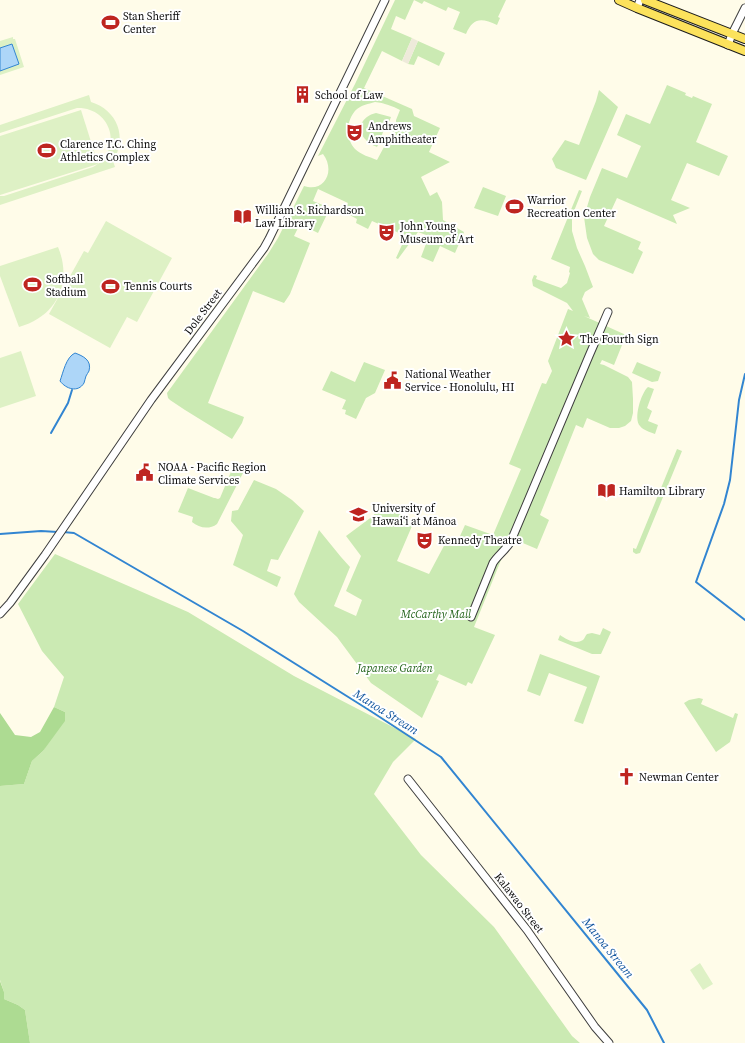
<svg xmlns="http://www.w3.org/2000/svg" width="745" height="1043" font-family="'Source Serif 4',serif">
<rect width="100%" height="100%" fill="#fffce9"/>
<g fill="#cbeab3" fill-rule="evenodd">
<path d="M395 0H506L498 17 500 18 497 25C482 18 473 17 466 34L453 29 460 12 448 7 446 11 424 1 422 4 414 0 405 20 396 16 391 29 412 38 402 61 382 51 364 88 412 109 414 116 440 128 429 152 450 162 421 177 430 196 437 192 442 202 443 220 464 232 455 253 440 246 433 262 421 257 429 236 418 232 398 259 396 258 406 236 372 221 368 229 356 223 357 219 344 212 348 203 318 189 313 201 330 208 318 233 300 224 294 236 310 243 290 294 284 303 253 291 208 403 244 417 242 423 232 439 185 410 170 400 168 398 167 393 268 254 278 238 304 186C324 193 336 171 323 154L318 156 355 84ZM375 102C384 103 393 106 400 110L396 120V122L389 130 396 133 392 141 385 139 384 144V147L377 160C370 157 361 155 355 149 345 138 346 119 357 109 362 105 368 104 375 102Z"/>
<polygon points="418,41 445,53 439,66 418,56 414,65 408,64"/>
<polygon points="667,85 686,93 685,95 692,98 693,96 712,104 696,142 728,156 719,176 687,163 671,200 690,208 673,215 677,224 617,198 604,226 641,242 638,249 643,252 633,274 599,260 593,254 587,238 584,217 590,197 602,168 627,178 641,146 617,135 626,114 650,124"/>
<polygon points="599,90 618,107 586,180 556,168 552,159 565,140 579,145 596,101"/>
<path d="M376 113 391 117C389 123 386 127 383 132 381 137 380 142 377 147 373 145 369 144 366 140 355 129 362 116 376 113Z"/>
<polygon points="483,187 506,196 498,216 474,208"/>
<polygon points="579,190 582,191 572,216 572,231 577,248 585,266 593,287 585,292 582,299 590,318 584,316 626,335 614,365 602,360 600,364 604,365 628,377 632,382 633,399 633,413 631,421 625,426 619,428 610,428 587,418 583,428 576,425 540,515 549,520 537,549 518,541 503,555 474,627 495,635 472,684 468,682 466,686 439,674 436,680 439,681 422,718 371,683 337,637 299,602 294,594 319,530 341,557 350,567 334,606 356,616 362,600 346,591 361,556 346,536 373,516 380,506 407,517 405,522 412,526 397,561 429,574 446,542 456,545 465,525 493,535 521,469 509,464 542,383 546,384 552,371 548,361 568,309 573,311 567,303 533,286 532,280 534,275 537,276 536,279 561,288 567,283 570,273 569,272 570,267 551,259"/>
<polygon points="364,362 385,370 375,393 366,398 356,419 345,414 346,410 342,409 346,400 322,390 331,371 355,382"/>
<polygon points="637,362 661,372 658,381 652,382 632,373"/>
<path d="M648 387 654 389 647 408 652 411 648 421 658 425 655 434C650 432 643 430 640 426 633 419 641 393 648 387Z"/>
<polygon points="677,449 682,451 640,553 636,554 633,552 633,548 636,549"/>
<path d="M233 467 243 473 217 524C209 530 199 528 192 522L193 517 178 512 188 488 214 498H215L218 499 220 498Z"/>
<polygon points="254,480 276,489 292,500 304,511 278,560 271,559 267,571 281,577 277,587 233,565 243,535 231,521 232,511 238,510"/>
<polygon points="55,554 188,612 294,676 416,739 393,762 374,794 421,855 494,927 572,1036 580,1043 30,1043 25,1010 18,1005 4,999 4,992 0,980 0,786 24,784 32,761 43,751 65,712 54,707 64,677 42,651 18,604"/>
<path d="M603 628 611 632 601 654H592L558 640 560 635C566 639 575 645 583 640 585 638 585 636 587 634L592 633 600 635Z"/>
<polygon points="540,654 600,676 583,724 574,721 587,687 549,673 540,696 527,691"/>
<polygon points="699,698 703,699 701,704 733,718 735,713 738,714 730,742 716,752 684,703 689,700"/>
</g>
<g fill="#addb92">
<polygon points="54,707 65,712 65,721 43,751 32,761 24,784 0,786 0,713 15,735 31,737 40,732"/>
<polygon points="0,981 4,992 4,999 18,1005 25,1010 30,1043 0,1043"/>
</g>
<g fill="#def1c5">
<polygon points="13,37 13,39 15,39 24,67 0,75 0,41"/>
<path d="M89 95 91 102C117 110 128 137 113 161L115 167 0 205V196H4L93 167C124 151 112 107 77 108L0 133V125Z"/>
<polygon points="81,110 98,164 0,195 0,136"/>
<polygon points="106,221 172,258 137,322 127,317 110,348 49,314 84,251 88,253"/>
<path d="M58 247C73 283 56 317 19 327L0 276V266Z"/>
<polygon points="21,351 36,396 0,408 0,358"/>
<polygon points="700,963 713,984 703,990 690,970"/>
</g>
<polygon fill="#eeeada" points="412,38 418,41 408,64 402,61"/>
<g fill="#add6f8" stroke="#3285d1">
<polygon points="12,44 19,64 0,71 0,48"/>
<path d="M75 353C83 356 92 360 89 371 88 373 87 374 86 376 85 378 85 381 84 383 78 393 66 389 60 381 63 373 66 357 75 353Z"/>
</g>
<g fill="none" stroke-linecap="round" stroke-linejoin="round">
<g stroke="#3285d1" stroke-width="2">
<polyline points="745,374 739,400 730,480 724,504 696,582 745,620"/>
<polyline points="51,433 68,403 72,390"/>
<polyline points="63,532 74,533 243,631 369,710 441,757 647,1010 664,1043"/>
<polyline points="0,534 41,531 58,532"/>
</g>
<defs>
<g id="minor">
<polyline points="637,8 640,0"/>
<polyline points="728,45 732,34 745,8"/>
<polyline points="0,614 10,603 45,555 151,400 264,248 269,239 385,0"/>
<path d="M471 617 493 563C498 555 506 550 511 541L589 356 608 312"/>
<polyline points="408,779 527,930 595,1027 609,1043"/>
</g>
<g id="major">
<polyline points="619,0 637,8 745,51"/>
<polyline points="645,0 745,39"/>
</g>
</defs>
<use href="#minor" stroke="#3e3e3e" stroke-width="9"/>
<use href="#major" stroke="#1c1c1c" stroke-width="10"/>
<use href="#minor" stroke="#fff" stroke-width="7"/>
<use href="#major" stroke="#fce25c" stroke-width="8"/>
</g>
<defs>
<symbol id="stadium-bare" viewBox="-9 -9 18 18"><path d="M0-5a6.5 5 0 1 0 0 10a6.5 5 0 1 0 0-10ZM-3.5-1.8h7v3.6h-7Z" fill="#be2520" stroke="#fff" stroke-width="2.5" paint-order="stroke"/></symbol>
<symbol id="building-bare" viewBox="-9 -9 18 18"><path d="M-4-6H4V6H1V3H-1V6H-4ZM-2.5-4.3h1.7v1.8h-1.7ZM.8-4.3h1.7v1.8H.8ZM-2.5-1h1.7V.8h-1.7ZM.8-1h1.7V.8H.8Z" fill="#be2520" stroke="#fff" stroke-width="2.5" paint-order="stroke"/></symbol>
<symbol id="theatre-bare" viewBox="-9 -9 18 18"><path d="M-5-5.5Q0-4 5-5.5V0Q5 5 0 6Q-5 5-5 0ZM-3.3-2.5H-1v1.5H-3.3ZM1-2.5H3.3v1.5H1ZM-2.8 1Q0 5.5 2.8 1Z" fill="#be2520" stroke="#fff" stroke-width="2.5" paint-order="stroke"/></symbol>
<symbol id="library-bare" viewBox="-9 -9 18 18"><path d="M-6-4Q-3-5.5-.7-3.5V5Q-3 3-6 4ZM6-4Q3-5.5 .7-3.5V5Q3 3 6 4Z" fill="#be2520" stroke="#fff" stroke-width="2.5" paint-order="stroke"/></symbol>
<symbol id="sight-bare" viewBox="-9 -9 18 18"><path d="M0-6L1.8-2.2L6-1.7L2.9 1.2L3.7 5.4L0 3.3L-3.7 5.4L-2.9 1.2L-6-1.7L-1.8-2.2Z" fill="#be2520" stroke="#fff" stroke-width="2.5" paint-order="stroke"/></symbol>
<symbol id="civic-bare" viewBox="-9 -9 18 18"><path d="M-.6-6.5H3V-4.5H.6V-3L4-1V1h2V6H-6V1h2V-1L-.6-3ZM-1.2 2.5V6h2.4V2.5Z" fill="#be2520" stroke="#fff" stroke-width="2.5" paint-order="stroke"/></symbol>
<symbol id="university-bare" viewBox="-9 -9 18 18"><path d="M0-5L7-2L0 1L-7-2ZM-4 1L0 2.5L4 1V4Q0 6-4 4Z" fill="#be2520" stroke="#fff" stroke-width="2.5" paint-order="stroke"/></symbol>
<symbol id="church-bare" viewBox="-9 -9 18 18"><path d="M-1.2-6h2.4v3.5h3.3v2.4h-3.3V6h-2.4V-.1h-3.3v-2.4h3.3Z" fill="#be2520" stroke="#fff" stroke-width="2.5" paint-order="stroke"/></symbol>
</defs>
<g fill-rule="evenodd">
<use href="#stadium-bare" x="98" y="10" width="25" height="25"/>
<use href="#building-bare" x="290" y="82" width="25" height="25"/>
<use href="#theatre-bare" x="342" y="120" width="25" height="25"/>
<use href="#stadium-bare" x="34" y="138" width="25" height="25"/>
<use href="#stadium-bare" x="502" y="194" width="25" height="25"/>
<use href="#library-bare" x="230" y="204" width="25" height="25"/>
<use href="#theatre-bare" x="374" y="220" width="25" height="25"/>
<use href="#stadium-bare" x="20" y="272" width="25" height="25"/>
<use href="#stadium-bare" x="98" y="274" width="25" height="25"/>
<use href="#sight-bare" x="554" y="326" width="25" height="25"/>
<use href="#civic-bare" x="380" y="368" width="25" height="25"/>
<use href="#civic-bare" x="132" y="460" width="25" height="25"/>
<use href="#library-bare" x="594" y="478" width="25" height="25"/>
<use href="#university-bare" x="346" y="502" width="25" height="25"/>
<use href="#theatre-bare" x="412" y="528" width="25" height="25"/>
<use href="#church-bare" x="614" y="764" width="25" height="25"/>
</g>
<g text-anchor="middle" dominant-baseline="central" stroke-width="4" stroke-linejoin="round" paint-order="stroke">
<g font-size="11" fill="#0b0b0b" stroke="#fff" text-anchor="start">
<text x="123" y="16">Stan Sheriff<tspan x="123" dy="13">Center</tspan></text>
<text x="315" y="95">School of Law</text>
<text x="368" y="126">Andrews<tspan x="368" dy="13">Amphitheater</tspan></text>
<text x="60" y="144">Clarence T.C. Ching<tspan x="60" dy="13">Athletics Complex</tspan></text>
<text x="527" y="200">Warrior<tspan x="527" dy="13">Recreation Center</tspan></text>
<text x="255" y="210">William S. Richardson<tspan x="255" dy="13">Law Library</tspan></text>
<text x="400" y="226">John Young<tspan x="400" dy="13">Museum of Art</tspan></text>
<text x="46" y="279">Softball<tspan x="46" dy="13">Stadium</tspan></text>
<text x="124" y="286">Tennis Courts</text>
<text x="580" y="339">The Fourth Sign</text>
<text x="405" y="374">National Weather<tspan x="405" dy="13">Service - Honolulu, HI</tspan></text>
<text x="158" y="467">NOAA - Pacific Region<tspan x="158" dy="13">Climate Services</tspan></text>
<text x="619" y="491">Hamilton Library</text>
<text x="372" y="508">University of<tspan x="372" dy="13">Hawaiʻi at Mānoa</tspan></text>
<text x="438" y="540">Kennedy Theatre</text>
<text x="639" y="777">Newman Center</text>
</g>
<g font-size="11" fill="#0b0b0b" stroke="#fff">
<text transform="translate(203 312) rotate(-53)">Dole Street</text>
<text transform="translate(519 903) rotate(52)">Kalawao Street</text>
</g>
<g font-size="11" font-style="italic" fill="#24641b" stroke="#fff">
<text x="436" y="614">McCarthy Mall</text>
<text x="395" y="668">Japanese Garden</text>
</g>
<g font-size="12" font-style="italic" fill="#12569f" stroke="#fff">
<text transform="translate(386 712) rotate(32)">Manoa Stream</text>
<text transform="translate(608 948) rotate(51)">Manoa Stream</text>
</g>
</g>
</svg>
